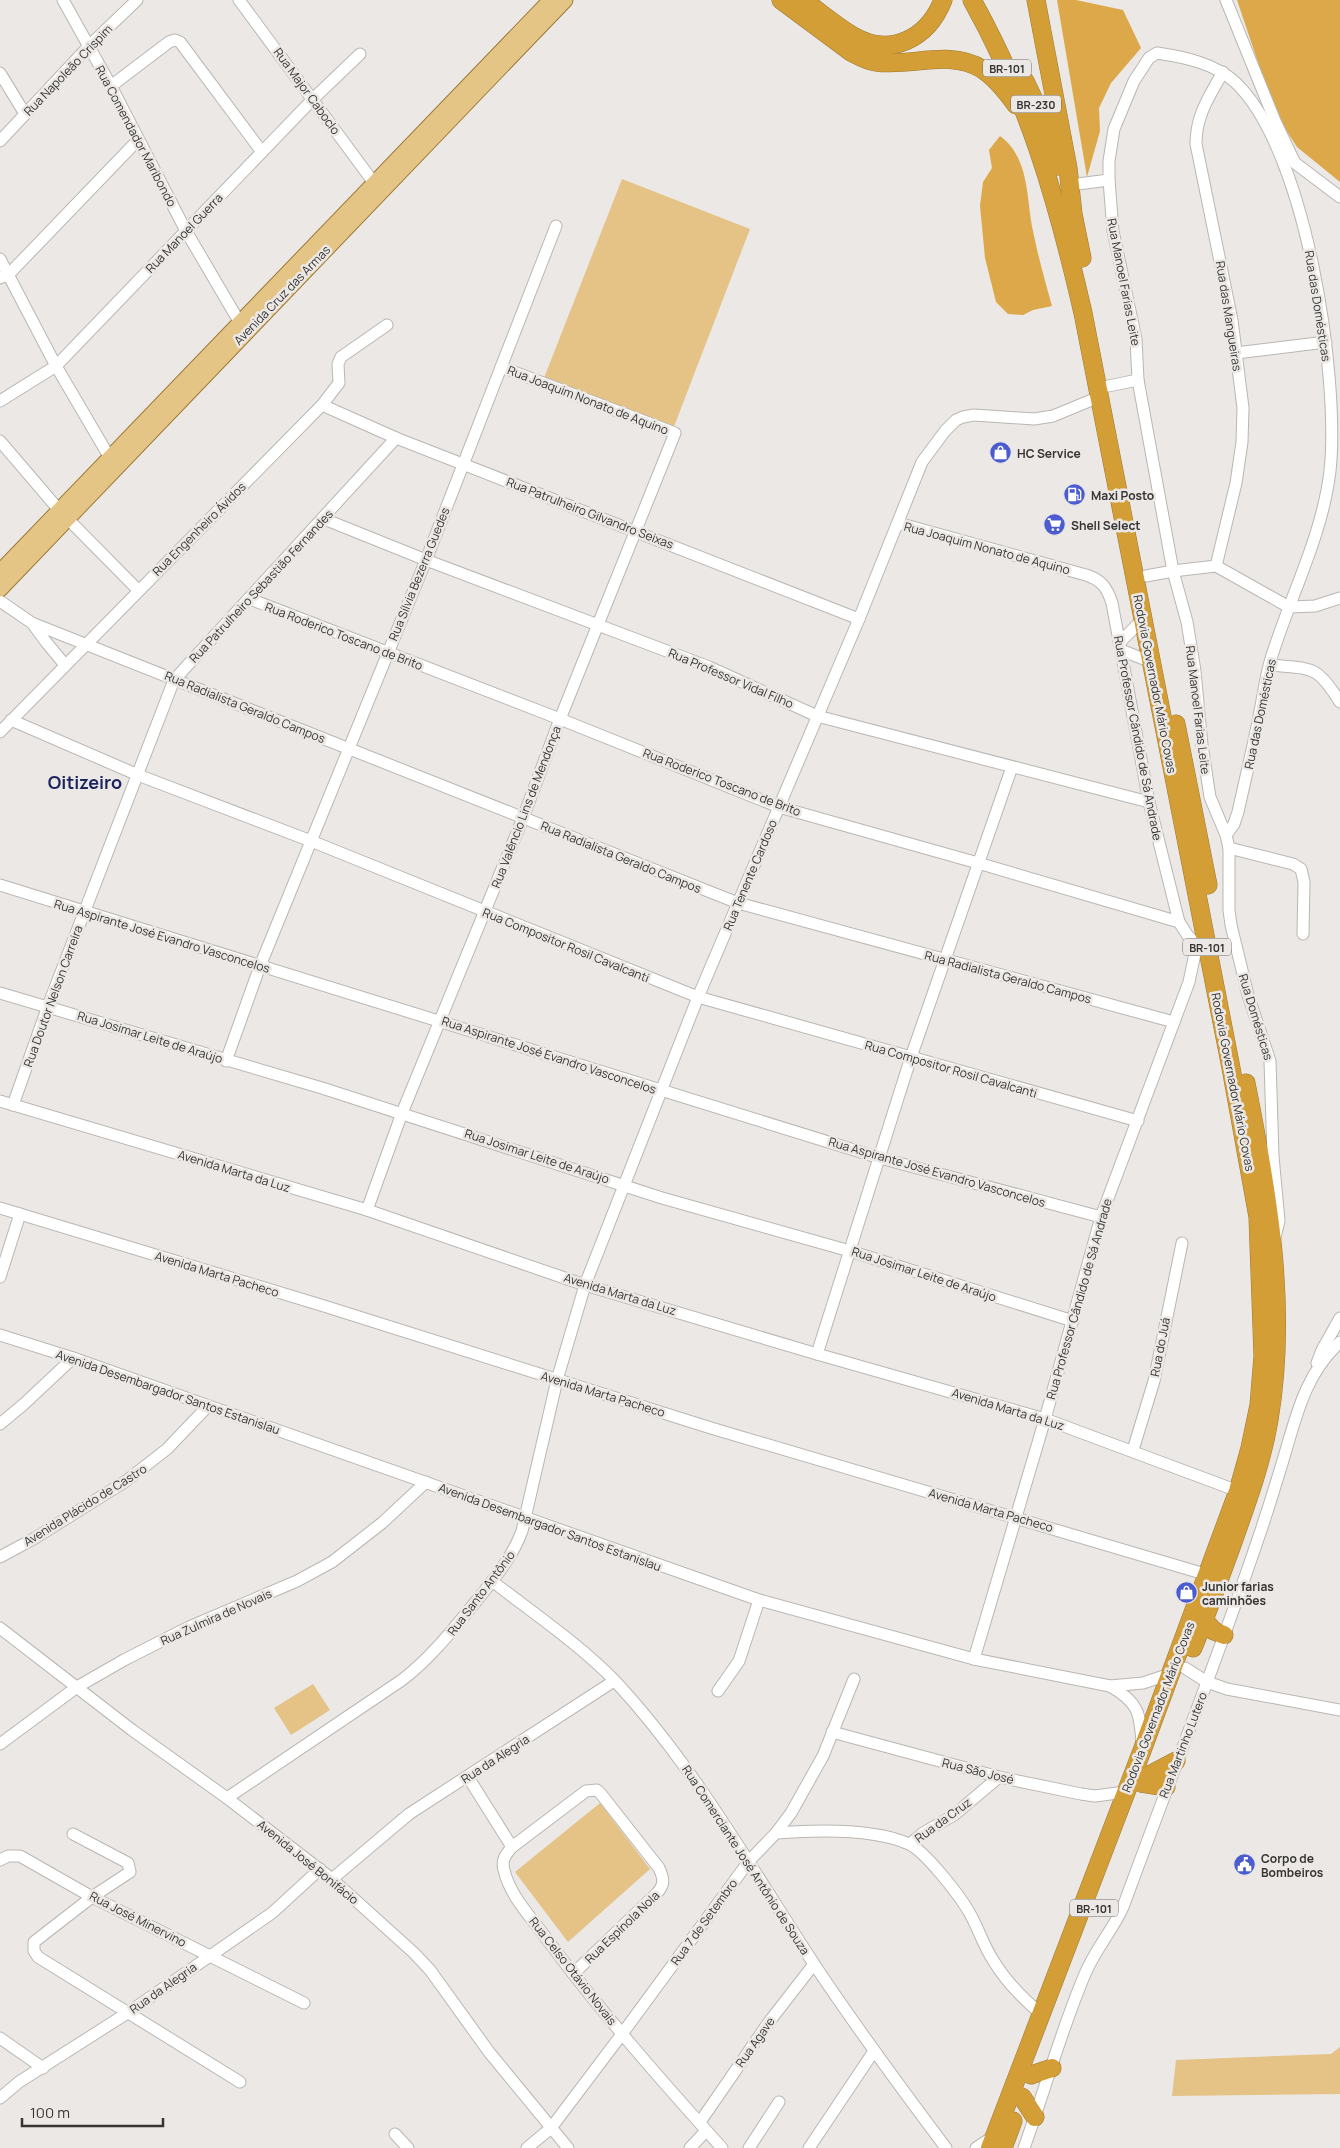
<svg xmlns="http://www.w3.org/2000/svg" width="1340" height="2148" font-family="Manrope,sans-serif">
<rect width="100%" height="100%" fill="#ebe8e5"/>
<g fill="#e5c286">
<polygon points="622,179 750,229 673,429 544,378"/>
<polygon points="313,1684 330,1710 291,1735 274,1708"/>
<polygon points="600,1803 650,1869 568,1942 515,1872"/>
<polygon points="1340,2047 1340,2094 1172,2096 1176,2060 1331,2054"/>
</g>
<g fill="#dca849">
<polygon points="1057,0 1076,0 1123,10 1141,48 1111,83 1099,108 1100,131 1087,177"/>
<polygon points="1237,0 1340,0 1340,182 1297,147 1275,113"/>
<path d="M1000 136C1030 158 1026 198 1033 231 1038 256 1045 281 1052 306L1033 310 1023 315 1008 314 996 302 985 258 980 206 983 182 992 168 989 150Z"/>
</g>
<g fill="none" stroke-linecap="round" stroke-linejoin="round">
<defs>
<g id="minor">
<polyline points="63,0 111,86 186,231 240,323"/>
<polyline points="239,0 374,183"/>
<polyline points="1226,0 1275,121 1295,163 1340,197"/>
<polyline points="0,73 25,114"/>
<polyline points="111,86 169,42 175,40 180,42 262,152"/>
<polyline points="0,141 88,47 137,0"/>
<polyline points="1070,185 1109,180"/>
<polyline points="0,259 56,366 110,458"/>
<polyline points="0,278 9,274 138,140"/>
<polyline points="1236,353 1326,342"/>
<polyline points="1108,386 1138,380"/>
<polyline points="0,401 56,366 313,99 360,54"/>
<polyline points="322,405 396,438 859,619"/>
<polyline points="0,441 59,510 138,590"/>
<polyline points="324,519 426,560 709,667 817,716 1149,802"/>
<path d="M898 523 1086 575C1102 580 1107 588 1112 603L1149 802 1179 922"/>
<path d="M1216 566 1236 483 1242 442 1243 408 1232 320 1196 144C1196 115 1209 97 1223 72"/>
<polyline points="1146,576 1173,571 1216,566 1289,607"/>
<polyline points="250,599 560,719 779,807 978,863 1179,922 1188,936 1197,944"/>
<polyline points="0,601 32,623 738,903 1174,1022"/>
<polyline points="1289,607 1315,606 1340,598"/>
<polyline points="32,623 46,642 65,665"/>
<polyline points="1119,643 1143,619"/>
<polyline points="1121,650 1151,662"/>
<path d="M1270 665C1312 669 1316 664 1340 702"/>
<polyline points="11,720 138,775 311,841 698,997 1138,1121"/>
<polyline points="0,732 322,405 339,383 338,364 341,357 387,325"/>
<path d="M1226 835 1234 824 1238 812C1245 780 1253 748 1259 716 1263 698 1265 679 1270 662 1289 598 1322 538 1330 471 1340 377 1306 148 1235 82 1214 63 1184 57 1157 53L1149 58 1134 81 1114 129 1109 161V180L1113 231 1136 339 1138 380 1173 571 1187 622 1195 671 1202 745 1210 797 1226 835 1229 848V910L1231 925 1248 995 1270 1061 1273 1156 1279 1221 1275 1237"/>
<polyline points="1229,848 1293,864 1301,869 1304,882 1303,934"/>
<polyline points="0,885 880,1158 1101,1217"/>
<polyline points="0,993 322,1088 662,1198 850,1251 1073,1321"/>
<polyline points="226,1061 260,966 426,560 556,226"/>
<polyline points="0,1101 367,1210 585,1285 817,1354 1045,1419 1238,1491"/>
<polyline points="13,1105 48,1006 174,680 396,438"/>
<polyline points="0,1208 324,1306 711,1428 1208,1575"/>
<polyline points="367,1210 402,1113 523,818 560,719 675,433 501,367"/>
<polyline points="0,1277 20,1214"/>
<polyline points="0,1335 73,1358 759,1600 974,1659 1110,1686 1143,1683 1170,1674"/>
<polyline points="817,1354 911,1057 1012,767"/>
<polyline points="1317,1363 1322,1350 1340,1318"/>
<polyline points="0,1424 24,1404 73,1358"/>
<polyline points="1133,1450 1154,1381 1182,1243"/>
<polyline points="0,1557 35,1538 126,1481 167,1449 208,1406"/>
<path d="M492 1581C533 1613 579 1644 615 1681 694 1766 751 1868 814 1964 856 2027 901 2088 946 2148"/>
<polyline points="0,1628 132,1730 227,1798 332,1879 414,1953 430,1970 489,2052 568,2148"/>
<polyline points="974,1659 1045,1419 1101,1217 1189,982 1197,944"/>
<polyline points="1185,1668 1207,1682 1227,1689 1340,1710"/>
<path d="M1110 1686C1138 1702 1140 1712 1142 1743"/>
<polyline points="718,1691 739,1661 759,1600"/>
<polyline points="832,1732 999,1777 1081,1794 1095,1796 1125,1792"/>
<polyline points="0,1744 77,1687 124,1660 189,1627 297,1581 332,1562 382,1523 426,1482"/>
<path d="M468 1777 512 1847C506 1854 501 1860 504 1870 510 1896 531 1917 546 1938 600 2011 661 2080 722 2148"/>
<path d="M227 1798 402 1680C432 1657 454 1628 478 1599 495 1578 513 1556 522 1531L557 1380 585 1285 698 997 859 619 922 462 945 431 956 420 963 417 974 415 1034 419 1053 416 1099 397"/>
<path d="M776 1833C814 1830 874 1828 909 1844 925 1851 960 1896 969 1912 978 1927 983 1945 993 1960 1006 1982 1022 1998 1041 2014"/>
<polyline points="73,1834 128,1863 130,1872 92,1897 34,1942 34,1951 38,1957 240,2082"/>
<polyline points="910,1844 923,1833 954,1815 999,1777"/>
<path d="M512 1847 586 1791 597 1790 601 1794 659 1868C664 1879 665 1885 656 1894L573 1974"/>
<polyline points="0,1860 8,1856 20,1856 92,1897 304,2003"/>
<polyline points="332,1879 409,1814 614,1681"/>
<polyline points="0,2038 43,2068"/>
<polyline points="0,2098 19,2082 129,2012 272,1913 320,1869"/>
<polyline points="700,2122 769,2022 814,1964"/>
<polyline points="395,2134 408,2148"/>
<polyline points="527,2148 551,2128 622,2034 749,1861 776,1833 791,1813 823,1756 854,1679"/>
<polyline points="690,2148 706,2131"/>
<polyline points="749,2148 779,2102"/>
<polyline points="809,2148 874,2051"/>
<polyline points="976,2148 994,2136"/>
<path d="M1024 2148C1045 2090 1061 2030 1085 1974 1095 1950 1112 1931 1123 1907 1164 1795 1208 1684 1247 1571 1259 1537 1270 1504 1280 1470 1295 1423 1302 1377 1340 1342"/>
</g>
<g id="major">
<polyline points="0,572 551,0"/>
<polyline points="0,589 565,0"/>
</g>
<g id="highway">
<path d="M781 0 851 52C859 56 867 61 876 62 912 67 949 49 982 69 996 78 1006 91 1016 105"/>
<path d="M803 0C820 12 836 26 853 36 891 58 928 38 943 0"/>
<path d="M972 0C1029 102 1057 200 1083 313L1231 1068 1258 1217 1263 1356 1259 1405 1250 1448 1238 1491 1143 1748 990 2148"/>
<polyline points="1036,0 1068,168 1073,214 1082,258"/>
<polyline points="1025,81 1037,106 1058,166"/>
<polyline points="1176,724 1208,885"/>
<polyline points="1204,1620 1214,1631 1224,1635"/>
<path d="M1193 1648C1207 1613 1220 1578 1233 1542 1247 1502 1262 1462 1269 1420 1288 1307 1268 1193 1246 1083"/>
<polyline points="1144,1778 1176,1761"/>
<polyline points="1141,1783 1166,1787"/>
<polyline points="1031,2075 1052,2068"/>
<polyline points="1022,2097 1035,2117"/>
<polyline points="1003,2148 1013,2121"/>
</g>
</defs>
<use href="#minor" stroke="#b9b7b3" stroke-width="13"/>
<use href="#major" stroke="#9d7935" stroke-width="17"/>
<use href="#highway" stroke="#9d7935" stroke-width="19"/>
<use href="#minor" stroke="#fff" stroke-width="11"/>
<use href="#major" stroke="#e5c586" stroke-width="15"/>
<use href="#highway" stroke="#d49e36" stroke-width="18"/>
</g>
<defs>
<symbol id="shop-disc" viewBox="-11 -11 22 22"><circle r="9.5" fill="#4b5cd1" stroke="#ebe8e5"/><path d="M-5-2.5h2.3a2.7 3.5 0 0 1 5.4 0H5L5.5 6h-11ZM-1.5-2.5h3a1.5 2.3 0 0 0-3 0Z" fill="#fff"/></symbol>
<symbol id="fuel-disc" viewBox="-11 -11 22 22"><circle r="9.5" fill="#4b5cd1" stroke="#ebe8e5"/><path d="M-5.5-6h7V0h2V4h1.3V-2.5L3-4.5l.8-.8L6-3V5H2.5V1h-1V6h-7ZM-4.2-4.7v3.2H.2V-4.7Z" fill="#fff"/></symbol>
<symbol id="supermarket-disc" viewBox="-11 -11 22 22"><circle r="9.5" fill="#4b5cd1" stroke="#ebe8e5"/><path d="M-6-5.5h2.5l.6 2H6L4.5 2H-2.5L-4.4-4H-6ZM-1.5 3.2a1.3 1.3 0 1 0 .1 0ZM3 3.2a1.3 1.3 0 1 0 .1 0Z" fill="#fff"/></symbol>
<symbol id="civic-disc" viewBox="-11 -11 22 22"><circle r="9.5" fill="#4b5cd1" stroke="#ebe8e5"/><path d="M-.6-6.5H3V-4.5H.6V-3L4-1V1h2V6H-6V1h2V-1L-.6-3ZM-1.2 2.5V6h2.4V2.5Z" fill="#fff"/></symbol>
</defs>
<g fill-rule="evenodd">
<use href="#shop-disc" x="988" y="440" width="25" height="25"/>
<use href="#fuel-disc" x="1062" y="482" width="25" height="25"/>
<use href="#supermarket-disc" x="1042" y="512" width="25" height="25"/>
<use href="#shop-disc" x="1174" y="1580" width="25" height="25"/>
<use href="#civic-disc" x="1232" y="1852" width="25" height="25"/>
</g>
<g text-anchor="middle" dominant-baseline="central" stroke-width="5" stroke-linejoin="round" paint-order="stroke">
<g fill="#ebe8e5" stroke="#6c6b68" stroke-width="1">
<rect x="983" y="59.5" width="48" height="17" rx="4"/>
<rect x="1011" y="95.5" width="50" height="17" rx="4"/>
<rect x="1183" y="938.5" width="48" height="17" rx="4"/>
<rect x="1070" y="1899.5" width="48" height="17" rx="4"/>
</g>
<g font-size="11" font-weight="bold" fill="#363533">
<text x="1007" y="68">BR-101</text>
<text x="1036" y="104">BR-230</text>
<text x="1207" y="947">BR-101</text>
<text x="1094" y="1908">BR-101</text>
</g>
<g font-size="12" fill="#363533" stroke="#ebe8e5">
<text transform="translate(68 70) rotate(-46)">Rua Napoleão Crispim</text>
<text transform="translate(307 91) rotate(54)">Rua Major Caboclo</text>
<text transform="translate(136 136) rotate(62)">Rua Comendador Maribondo</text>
<text transform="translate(184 233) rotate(-46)">Rua Manoel Guerra</text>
<text transform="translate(1124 282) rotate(79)">Rua Manoel Farias Leite</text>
<text transform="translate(282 295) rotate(-46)">Avenida Cruz das Armas</text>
<text transform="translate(1318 306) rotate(81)">Rua das Domésticas</text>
<text transform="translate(1229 316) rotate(81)">Rua das Mangueiras</text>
<text transform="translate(588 400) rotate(21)">Rua Joaquim Nonato de Aquino</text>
<text transform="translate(590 513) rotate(21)">Rua Patrulheiro Gilvandro Seixas</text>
<text transform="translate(199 529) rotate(-45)">Rua Engenheiro Ávidos</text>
<text transform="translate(987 548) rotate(15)">Rua Joaquim Nonato de Aquino</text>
<text transform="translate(419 574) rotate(-68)">Rua Sílvia Bezerra Guedes</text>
<text transform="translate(261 586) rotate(-47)">Rua Patrulheiro Sebastião Fernandes</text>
<text transform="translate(344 636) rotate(21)">Rua Roderico Toscano de Brito</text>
<text transform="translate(731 678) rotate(23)">Rua Professor Vidal Filho</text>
<text transform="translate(1155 684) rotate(79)">Rodovia Governador Mário Covas</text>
<text transform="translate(245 707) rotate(22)">Rua Radialista Geraldo Campos</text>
<text transform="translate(1198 710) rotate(83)">Rua Manoel Farias Leite</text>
<text transform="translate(1260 714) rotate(-78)">Rua das Domésticas</text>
<text transform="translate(1138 738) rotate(79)">Rua Professor Cândido de Sá Andrade</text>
<text transform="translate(722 782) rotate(21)">Rua Roderico Toscano de Brito</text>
<text transform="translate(526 807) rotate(-69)">Rua Valêncio Lins de Mendonça</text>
<text transform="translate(621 857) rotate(22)">Rua Radialista Geraldo Campos</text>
<text transform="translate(750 875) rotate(-67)">Rua Tenente Cardoso</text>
<text transform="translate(162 936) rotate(17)">Rua Aspirante José Evandro Vasconcelos</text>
<text transform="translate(566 945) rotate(22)">Rua Compositor Rosil Cavalcanti</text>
<text transform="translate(1008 977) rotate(15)">Rua Radialista Geraldo Campos</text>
<text transform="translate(53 996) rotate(-70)">Rua Doutor Nelson Carreira</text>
<text transform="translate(1256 1017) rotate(73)">Rua Domésticas</text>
<text transform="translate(150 1037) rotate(17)">Rua Josimar Leite de Araújo</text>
<text transform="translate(549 1055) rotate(18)">Rua Aspirante José Evandro Vasconcelos</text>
<text transform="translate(951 1069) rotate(16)">Rua Compositor Rosil Cavalcanti</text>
<text transform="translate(1233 1082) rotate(79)">Rodovia Governador Mário Covas</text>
<text transform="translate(537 1156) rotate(18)">Rua Josimar Leite de Araújo</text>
<text transform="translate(234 1171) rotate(17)">Avenida Marta da Luz</text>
<text transform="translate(937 1172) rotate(16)">Rua Aspirante José Evandro Vasconcelos</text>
<text transform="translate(217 1274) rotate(17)">Avenida Marta Pacheco</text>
<text transform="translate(924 1274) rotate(18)">Rua Josimar Leite de Araújo</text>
<text transform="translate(620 1294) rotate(17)">Avenida Marta da Luz</text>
<text transform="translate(1079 1299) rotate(-74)">Rua Professor Cândido de Sá Andrade</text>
<text transform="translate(1160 1347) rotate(-79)">Rua do Juá</text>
<text transform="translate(168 1392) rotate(19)">Avenida Desembargador Santos Estanislau</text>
<text transform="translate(603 1394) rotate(17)">Avenida Marta Pacheco</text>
<text transform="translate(1008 1409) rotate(17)">Avenida Marta da Luz</text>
<text transform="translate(85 1505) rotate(-32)">Avenida Plácido de Castro</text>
<text transform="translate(991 1510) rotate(16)">Avenida Marta Pacheco</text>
<text transform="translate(550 1527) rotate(20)">Avenida Desembargador Santos Estanislau</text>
<text transform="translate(481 1593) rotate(-53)">Rua Santo Antônio</text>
<text transform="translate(216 1617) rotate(-24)">Rua Zulmira de Novais</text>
<text transform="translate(1158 1707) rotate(-69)">Rodovia Governador Mário Covas</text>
<text transform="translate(1183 1745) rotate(-69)">Rua Martinho Lutero</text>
<text transform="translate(495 1759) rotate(-33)">Rua da Alegria</text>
<text transform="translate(978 1771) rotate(14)">Rua São José</text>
<text transform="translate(943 1820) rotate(-36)">Rua da Cruz</text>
<text transform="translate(746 1860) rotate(57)">Rua Comerciante José Antônio de Souza</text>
<text transform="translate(308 1862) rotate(39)">Avenida José Bonifácio</text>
<text transform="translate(138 1919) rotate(27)">Rua José Minervino</text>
<text transform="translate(704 1922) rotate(-54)">Rua 7 de Setembro</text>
<text transform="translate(622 1927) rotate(-44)">Rua Espínola Nola</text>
<text transform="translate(573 1971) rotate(52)">Rua Celso Otávio Novais</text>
<text transform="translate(163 1988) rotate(-35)">Rua da Alegria</text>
<text transform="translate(755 2042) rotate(-55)">Rua Agave</text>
</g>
<g font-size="12" font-weight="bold" fill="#363533" stroke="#ebe8e5" text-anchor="start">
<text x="1017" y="453">HC Service</text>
<text x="1091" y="495">Maxi Posto</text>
<text x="1071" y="525">Shell Select</text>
<text x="1202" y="1586">Junior farias<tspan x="1202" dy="14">caminhões</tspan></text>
<text x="1261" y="1858">Corpo de<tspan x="1261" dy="14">Bombeiros</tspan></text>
</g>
<g font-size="18" font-weight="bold" fill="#1c245c" stroke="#ebe8e5">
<text x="85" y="782">Oitizeiro</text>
</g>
</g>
<path d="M22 2118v8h141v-8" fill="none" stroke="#363533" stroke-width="2.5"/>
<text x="30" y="2118" font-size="15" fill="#363533" stroke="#ebe8e5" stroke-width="4" paint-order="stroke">100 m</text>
</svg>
